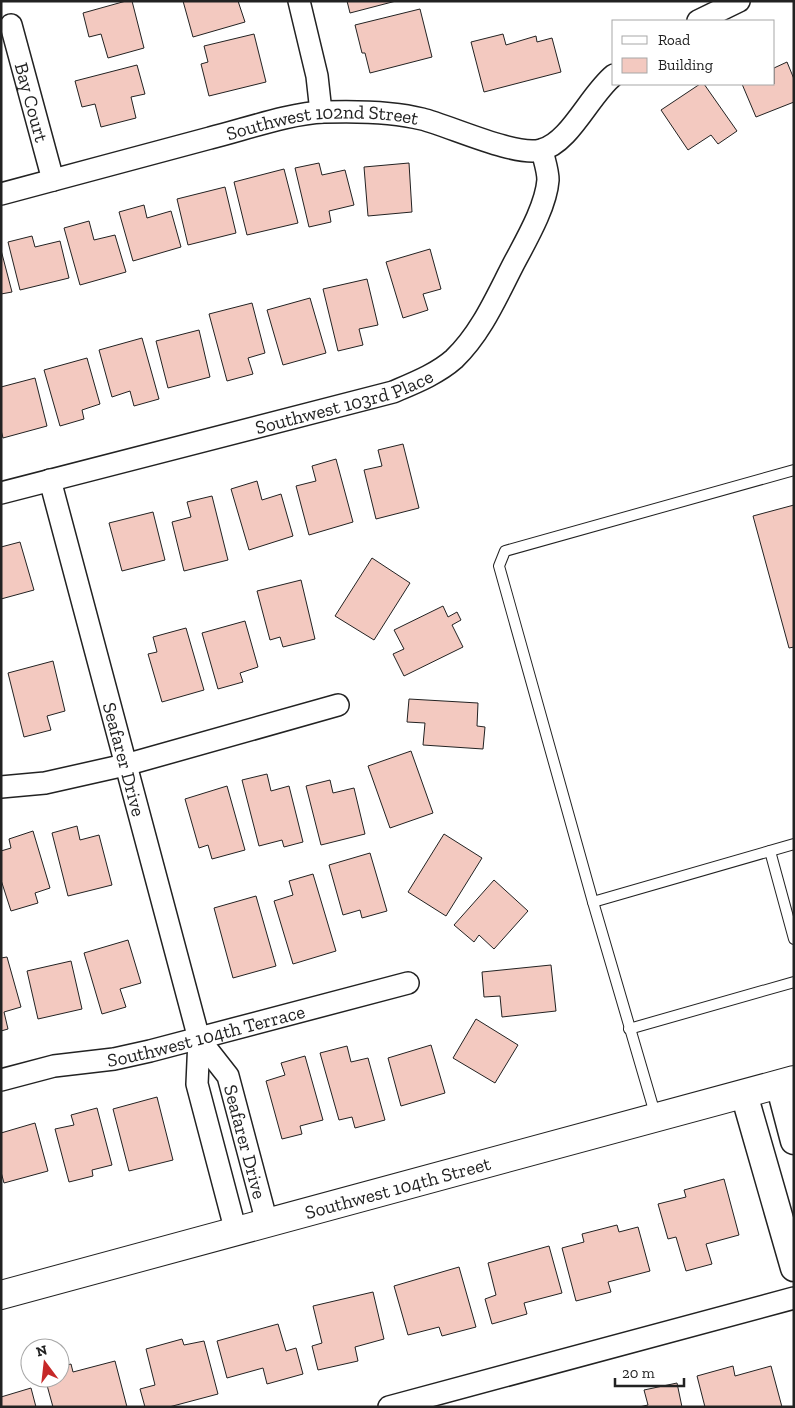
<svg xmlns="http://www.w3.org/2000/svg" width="795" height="1408" font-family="'Zilla Slab',serif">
<rect width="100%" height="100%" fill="#fff"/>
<g fill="#f3c9c0" stroke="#222">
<polygon points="126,1 132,1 144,48 108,58 101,34 89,37 83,13"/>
<polygon points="183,1 238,1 245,22 193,37"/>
<polygon points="347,1 396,1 350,13"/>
<polygon points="420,9 432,57 370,73 365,53 362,53 355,25"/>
<polygon points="254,34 266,82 209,96 201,64 208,62 204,46"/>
<polygon points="503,34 506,45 536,36 537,42 552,38 561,72 484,92 471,42"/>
<polygon points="787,62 794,79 794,102 756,117 742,84 774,84 774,68"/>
<polygon points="137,65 145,94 131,97 136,118 101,127 95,104 82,107 75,81"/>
<polygon points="700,84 704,84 737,131 718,144 711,135 688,150 661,110"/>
<polygon points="319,163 322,175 345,170 354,205 329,211 331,222 309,227 295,168"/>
<polygon points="409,163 412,212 368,216 364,167"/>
<polygon points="284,169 298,223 247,235 234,182"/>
<polygon points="225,187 236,233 188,245 177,199"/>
<polygon points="144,205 147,218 171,211 181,247 133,261 119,212"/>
<polygon points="89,221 94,240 115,235 126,272 80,285 64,228"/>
<polygon points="32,236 35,247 60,241 69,278 20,290 8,242"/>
<polygon points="430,249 441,289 423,294 428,310 403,318 386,262"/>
<polygon points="1,250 12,292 1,294"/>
<polygon points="367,279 378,325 359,329 363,345 338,351 323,289"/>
<polygon points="310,298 326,353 283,365 267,310"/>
<polygon points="252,303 265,353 248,358 253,374 227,381 209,314"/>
<polygon points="199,330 210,377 168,388 156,341"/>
<polygon points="142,338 159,399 134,406 130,391 112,397 99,350"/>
<polygon points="87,358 100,404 82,410 84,419 60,426 44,370"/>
<polygon points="35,378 47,426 3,438 1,430 1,387"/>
<polygon points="403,444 419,508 376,519 364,470 382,466 378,450"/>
<polygon points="336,459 353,522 309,535 296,486 316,481 312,466"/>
<polygon points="257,481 262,500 281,494 293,536 249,550 231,489"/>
<polygon points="212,496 228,560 184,571 172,522 191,517 187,502"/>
<polygon points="794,505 794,647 789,648 753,516"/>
<polygon points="153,512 165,560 122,571 109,523"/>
<polygon points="20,542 34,590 1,599 1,547"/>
<polygon points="372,558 410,583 374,640 335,616"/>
<polygon points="301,580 315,639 283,647 280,637 270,640 257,591"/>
<polygon points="443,606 448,617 457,612 461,620 452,625 463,647 404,676 393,654 404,649 394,630"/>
<polygon points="245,621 258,667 240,673 243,682 218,689 202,633"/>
<polygon points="186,628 204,690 162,702 148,654 157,652 153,637"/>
<polygon points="53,661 65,711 47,716 51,730 24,737 8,673"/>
<polygon points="409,699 478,703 477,726 485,727 483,749 423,745 425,723 407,722"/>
<polygon points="411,751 433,813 390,828 368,766"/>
<polygon points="267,774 271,791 289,786 303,842 284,847 282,840 259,846 242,780"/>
<polygon points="330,780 333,793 354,788 365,834 321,845 306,786"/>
<polygon points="227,786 245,850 212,859 208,845 199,848 185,799"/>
<polygon points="77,826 80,840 99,835 112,885 68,896 52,833"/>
<polygon points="33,831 50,888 35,893 38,903 11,911 1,880 1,851 11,848 9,839"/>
<polygon points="444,834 482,858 446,916 408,892"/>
<polygon points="370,853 387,911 362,918 360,910 343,915 329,865"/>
<polygon points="313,874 336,951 293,964 274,901 293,895 289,881"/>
<polygon points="494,880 528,911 494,949 479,935 474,942 454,925"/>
<polygon points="256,896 276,966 233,978 214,908"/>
<polygon points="128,940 141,983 120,989 126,1007 102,1014 84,953"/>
<polygon points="7,957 21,1007 4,1012 8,1029 1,1031 1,958"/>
<polygon points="71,961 82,1009 38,1019 27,971"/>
<polygon points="551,965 556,1011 502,1017 500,996 484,997 482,972"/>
<polygon points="476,1019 518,1045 495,1083 453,1058"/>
<polygon points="431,1045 445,1093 401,1106 388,1058"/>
<polygon points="347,1046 351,1062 368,1058 385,1120 355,1128 352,1117 339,1120 320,1053"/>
<polygon points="305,1056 323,1120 300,1126 302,1134 282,1139 266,1081 285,1075 281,1063"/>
<polygon points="157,1097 173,1160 129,1171 113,1109"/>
<polygon points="97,1108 112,1165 92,1170 93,1176 69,1182 55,1129 74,1125 71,1115"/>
<polygon points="35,1123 48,1171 4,1183 1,1172 1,1133"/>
<polygon points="724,1179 739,1235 706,1244 712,1264 686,1271 676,1237 668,1239 658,1204 686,1197 684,1190"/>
<polygon points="617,1225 619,1232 638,1227 650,1271 608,1282 611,1292 576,1301 562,1248 584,1242 582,1234"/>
<polygon points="549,1246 562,1293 524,1303 527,1314 492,1324 485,1299 496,1295 488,1263"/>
<polygon points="459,1267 476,1327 442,1336 439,1327 408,1335 394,1286"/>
<polygon points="373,1292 384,1339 355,1347 358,1361 318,1370 312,1346 322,1343 313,1306"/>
<polygon points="278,1324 286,1351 296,1348 303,1374 267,1384 263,1368 227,1378 217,1341"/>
<polygon points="182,1339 184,1345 204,1341 218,1394 169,1407 145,1407 140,1389 155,1385 146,1349"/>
<polygon points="115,1361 127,1407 53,1407 45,1378 60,1378 60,1367 71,1364 73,1372"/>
<polygon points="733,1366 735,1376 771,1366 782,1407 705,1407 697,1376"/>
<polygon points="677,1383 682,1407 639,1407 648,1405 644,1390"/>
<polygon points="31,1388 36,1407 1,1407 1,1397"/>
</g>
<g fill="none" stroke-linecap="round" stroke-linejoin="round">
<defs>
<g id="service">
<polyline points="770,851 794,939"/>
<polyline points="593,902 794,844"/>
<polyline points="629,1029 794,982"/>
<polyline points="656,1117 593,902 499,566 505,551 794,470"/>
</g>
<g id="minor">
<polyline points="299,1 317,76 321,112"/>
<polyline points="698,21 739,1"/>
<path id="s1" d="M11 25 53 180"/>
<path id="s2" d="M1 194C71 175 140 157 210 138 243 130 290 113 324 112 355 111 391 111 422 119 450 126 516 157 541 150 570 143 590 94 614 75"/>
<path id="s3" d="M50 480 199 1039 197 1084 236 1232"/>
<path id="s4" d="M1 493 393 392C414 383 437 374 454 359 481 333 496 298 513 265 525 242 546 207 548 180 548 170 544 160 542 150"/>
<polyline points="1,787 45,783 125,765 338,705"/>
<path id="s5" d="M199 1039 228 1076 267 1223"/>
<path id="s6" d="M1 1080 54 1066 114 1059 150 1051 408 983"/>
<polyline points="389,1407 794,1298"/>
</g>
<g id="tertiary">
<polyline points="779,1084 794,1141"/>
<polyline points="744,1094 794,1268"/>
</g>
<g id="secondary">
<path id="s7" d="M1 1295 794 1080"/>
</g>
</defs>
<use href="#service" stroke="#222" stroke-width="12"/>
<use href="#minor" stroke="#222" stroke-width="24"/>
<use href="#tertiary" stroke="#222" stroke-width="29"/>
<use href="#secondary" stroke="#222" stroke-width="30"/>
<use href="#service" stroke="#fff" stroke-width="10"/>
<use href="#minor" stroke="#fff" stroke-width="21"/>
<use href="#tertiary" stroke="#fff" stroke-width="26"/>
<use href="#secondary" stroke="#fff" stroke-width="28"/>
</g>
<g text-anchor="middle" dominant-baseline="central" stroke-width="4" stroke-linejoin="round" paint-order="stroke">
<g font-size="19" fill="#222" stroke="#fff">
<text stroke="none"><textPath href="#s1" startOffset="80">Bay Court</textPath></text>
<text stroke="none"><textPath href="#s2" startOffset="331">Southwest 102nd Street</textPath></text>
<text stroke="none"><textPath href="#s4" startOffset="355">Southwest 103rd Place</textPath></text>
<text stroke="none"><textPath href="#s3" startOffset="289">Seafarer Drive</textPath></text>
<text stroke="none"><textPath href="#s6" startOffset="210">Southwest 104th Terrace</textPath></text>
<text stroke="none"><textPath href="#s5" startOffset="115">Seafarer Drive</textPath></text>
<text stroke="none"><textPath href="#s7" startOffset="411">Southwest 104th Street</textPath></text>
</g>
</g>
<rect width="795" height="1408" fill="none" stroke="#222222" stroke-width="5"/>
<rect x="612" y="20" width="162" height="65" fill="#ffffff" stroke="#a7a7a7"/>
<rect x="622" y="36" width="25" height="8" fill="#ffffff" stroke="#a7a7a7"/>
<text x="658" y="45" font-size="15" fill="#222222">Road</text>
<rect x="622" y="58" width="25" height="15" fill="#f3c9c0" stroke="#a7a7a7"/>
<text x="658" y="70" font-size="15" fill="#222222">Building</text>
<g transform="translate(45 1363) rotate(345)"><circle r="24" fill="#ffffff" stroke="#a7a7a7"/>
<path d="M0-4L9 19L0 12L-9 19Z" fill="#c62828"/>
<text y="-8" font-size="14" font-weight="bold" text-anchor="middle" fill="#222222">N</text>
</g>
<path d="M615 1378v8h69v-8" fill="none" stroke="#222222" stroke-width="2.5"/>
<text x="622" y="1378" font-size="15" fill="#222222" stroke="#ffffff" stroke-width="4" paint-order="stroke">20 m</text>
</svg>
